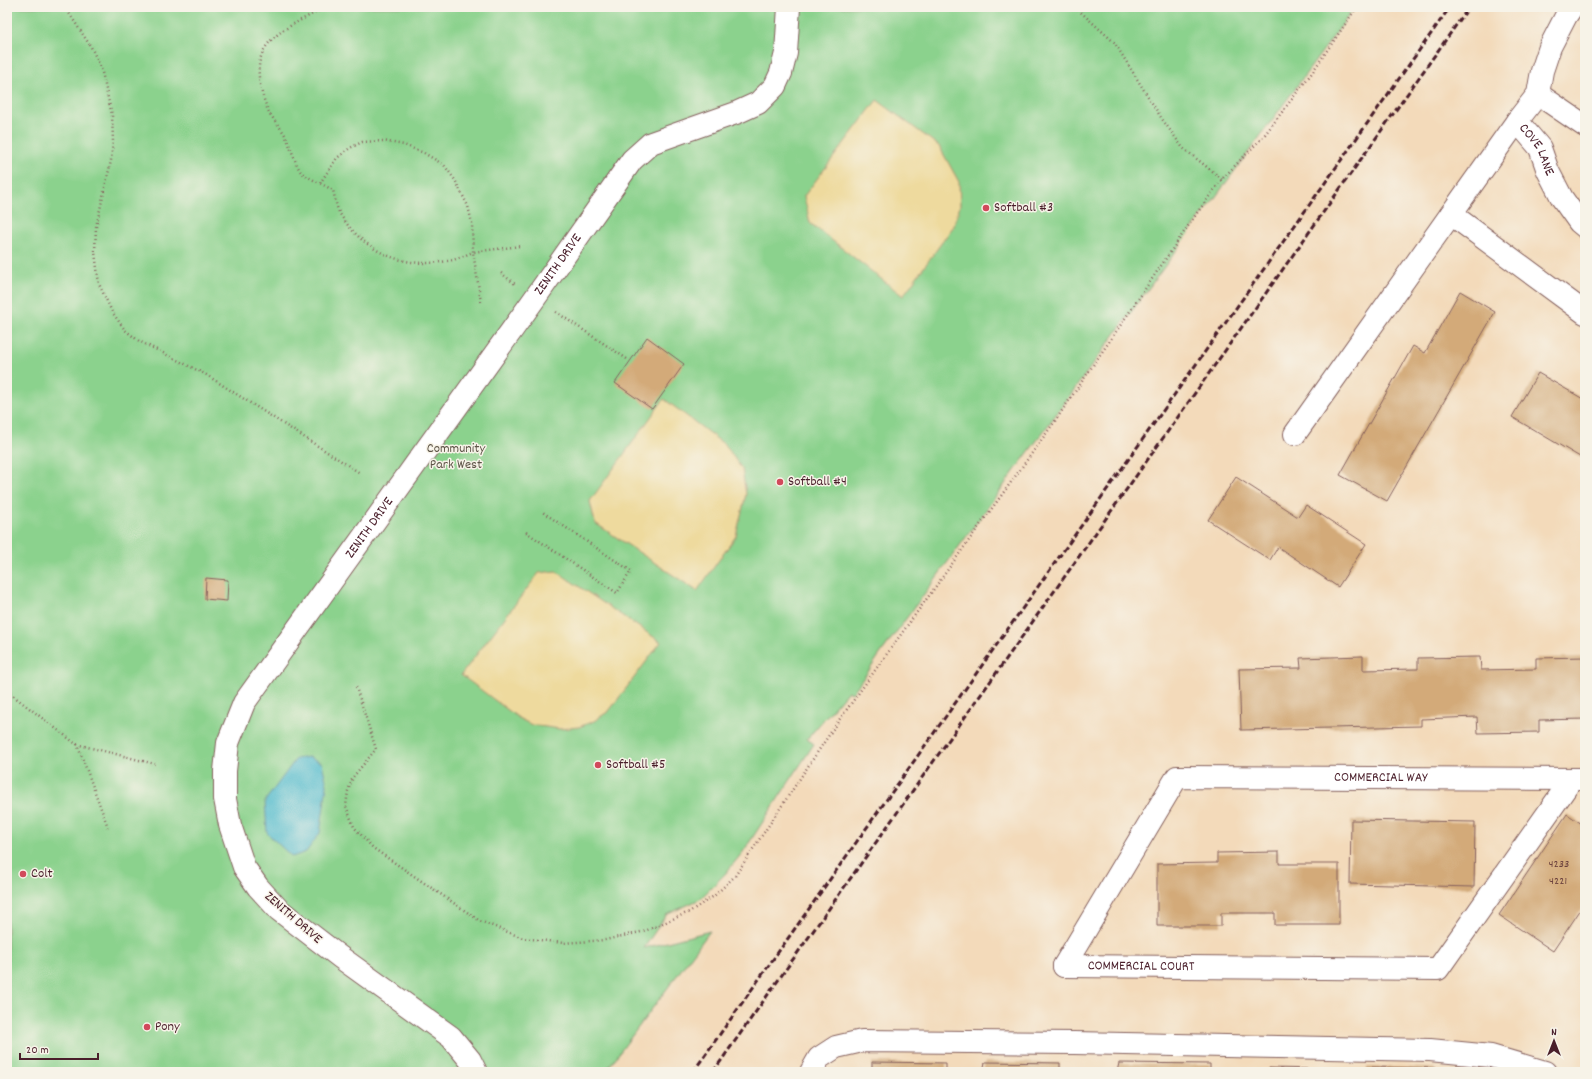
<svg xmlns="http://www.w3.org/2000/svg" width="1592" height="1079" font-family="Dekko,sans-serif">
<rect width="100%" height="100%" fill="#f7f3e8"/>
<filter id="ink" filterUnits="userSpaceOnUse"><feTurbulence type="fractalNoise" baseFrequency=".025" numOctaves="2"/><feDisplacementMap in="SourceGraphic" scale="8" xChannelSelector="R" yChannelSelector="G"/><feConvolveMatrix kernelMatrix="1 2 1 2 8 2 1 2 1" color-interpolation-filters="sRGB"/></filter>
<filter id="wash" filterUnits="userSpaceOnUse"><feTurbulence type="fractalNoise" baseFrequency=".012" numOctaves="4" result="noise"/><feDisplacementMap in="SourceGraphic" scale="16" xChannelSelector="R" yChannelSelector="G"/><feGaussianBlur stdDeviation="0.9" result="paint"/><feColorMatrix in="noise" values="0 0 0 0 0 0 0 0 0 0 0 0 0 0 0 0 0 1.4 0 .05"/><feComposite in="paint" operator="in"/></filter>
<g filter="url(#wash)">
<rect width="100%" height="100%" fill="#f3daba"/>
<polygon fill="#8bd28d" stroke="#6a785c" points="7,7 1355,7 878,657 868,672 852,693 848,691 807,739 814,744 743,852 725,874 700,899 666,915 644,948 710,931 605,1072 7,1072"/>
<g fill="#eeda9e" stroke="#9c7c64">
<polygon points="877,100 939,146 959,182 960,206 953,227 903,296 810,223 804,196"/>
<polygon points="664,399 725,445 742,469 746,494 736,536 697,591 595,523 590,501"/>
<polygon points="556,571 661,642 609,711 594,721 579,727 560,729 532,725 520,719 461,675 539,573"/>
</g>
<polygon fill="#51bbce" stroke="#4e6d7c" points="309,757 322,763 327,785 320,833 306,852 292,857 267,833 265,801 296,759"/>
<g id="blocks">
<g fill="#d3aa79">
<polygon points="1460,291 1495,312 1387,501 1340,475 1413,346 1425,353"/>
<polygon points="647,337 684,364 652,409 615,383"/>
<polygon points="1538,373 1585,400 1585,460 1512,417"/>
<polygon points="1236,477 1298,517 1306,505 1366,544 1338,587 1278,547 1270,560 1208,520"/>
<polygon points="206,578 228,580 227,601 205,599"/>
<polygon points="1363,656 1363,670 1418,669 1418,658 1480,657 1481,670 1536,669 1536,658 1585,657 1585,719 1539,720 1539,732 1478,733 1477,717 1421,719 1421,726 1241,730 1239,669 1301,668 1300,658"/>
<polygon points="1567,814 1585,826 1585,903 1553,951 1499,915"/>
<polygon points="1351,820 1475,822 1474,887 1350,884"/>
<polygon points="1279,852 1279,864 1339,864 1339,925 1275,925 1275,913 1221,913 1221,926 1157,926 1157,864 1217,863 1217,853"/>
<polygon points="872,1062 946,1063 946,1072 872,1072"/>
<polygon points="985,1062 1060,1063 1060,1072 983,1072"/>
<polygon points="1119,1063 1210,1064 1210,1072 1117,1072"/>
<polygon points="1367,1067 1435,1068 1435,1072 1367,1072"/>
<polygon points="1269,1068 1322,1069 1322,1072 1269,1072"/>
</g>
</g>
</g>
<g filter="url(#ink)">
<use href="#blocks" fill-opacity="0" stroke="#85605d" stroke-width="1"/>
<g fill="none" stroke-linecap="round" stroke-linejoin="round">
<defs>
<g id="minor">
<path id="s1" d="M1572 7 1566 16 1550 47 1542 71 1538 94 1517 121 1540 148 1548 171 1562 198 1579 222 1585 227"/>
<polyline points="1538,94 1585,126"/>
<polyline points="1451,214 1585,313"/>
<polyline points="1295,434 1517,121"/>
<path id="s2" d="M1064 966 1177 777 1585 779"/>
<path id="s3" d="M1064 966 1438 969 1572 779"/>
<path id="s4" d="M476 1072 470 1060 451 1037 340 957 279 910 258 887 244 867 230 825 225 799V771L228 743 244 703 535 298 632 160 651 143 736 113 758 103 775 86 781 73 786 53 789 7"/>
<polyline points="811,1072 819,1058 836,1047 862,1041 1074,1043 1430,1050 1491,1056 1545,1072"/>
</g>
</defs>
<use href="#minor" stroke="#85605d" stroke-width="24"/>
<g stroke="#85605d" stroke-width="2.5" stroke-dasharray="1 3" stroke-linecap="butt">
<polyline points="65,7 91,47 101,68 112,115 113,141 111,161 96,227 95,252 99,284 112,312 125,330 139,341 205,374 360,473"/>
<polyline points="1075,7 1114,42 1162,119 1183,148 1222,179"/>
<path d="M320 183 337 158 350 148 362 142 383 141 404 145 424 153 444 165 455 180 468 206 472 223 473 252C465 255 456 260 447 261 403 269 364 252 340 214 336 207 335 198 333 190 326 186 306 177 301 172 296 166 290 144 285 135 280 126 271 118 267 108 242 44 277 32 327 7"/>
<polyline points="501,273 515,284"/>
<polyline points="481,302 473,252 520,246"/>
<polyline points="556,312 627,359"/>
<polyline points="526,532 617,593 631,571 541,511"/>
<polyline points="356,687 376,749 353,777 348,791 346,806 354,827 373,848 480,921 523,938 563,943 605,940 645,931 689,912 714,896 735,876 837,723 1053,424 1197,213 1222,179 1263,137 1311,74 1357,7"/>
<polyline points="7,691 76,744 155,764"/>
<polyline points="77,744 109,830"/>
</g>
<use href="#minor" stroke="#fff" stroke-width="22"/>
<g stroke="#4a1f2b" stroke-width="3" stroke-dasharray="6 3" stroke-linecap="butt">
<polyline points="693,1072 1450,7"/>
<polyline points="713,1072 1469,7"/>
</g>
</g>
</g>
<g fill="#d1495b" stroke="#f7f3e8" stroke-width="1.5">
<circle cx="986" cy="208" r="4"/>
<circle cx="780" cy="482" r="4"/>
<circle cx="598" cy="765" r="4"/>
<circle cx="23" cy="874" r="4"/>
<circle cx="147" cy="1027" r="4"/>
</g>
<g text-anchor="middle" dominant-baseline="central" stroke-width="3" stroke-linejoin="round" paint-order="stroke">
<g font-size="12" fill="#6c423e">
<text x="1559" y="864">4233</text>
<text x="1558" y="881">4221</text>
</g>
<g font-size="14" fill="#4a1f2b" stroke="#f7f3e8">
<text stroke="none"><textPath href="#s1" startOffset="164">COVE LANE</textPath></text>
<text stroke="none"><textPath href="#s4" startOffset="1022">ZENITH DRIVE</textPath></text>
<text stroke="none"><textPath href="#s4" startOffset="698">ZENITH DRIVE</textPath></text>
<text stroke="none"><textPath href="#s2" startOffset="424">COMMERCIAL WAY</textPath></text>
<text transform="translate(293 918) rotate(41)">ZENITH DRIVE</text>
<text stroke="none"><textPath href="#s3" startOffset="77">COMMERCIAL COURT</textPath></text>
</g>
<g font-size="14" fill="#4a1f2b" stroke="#f7f3e8" text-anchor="start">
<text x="994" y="208">Softball #3</text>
<text x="788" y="482">Softball #4</text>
<text x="606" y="765">Softball #5</text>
<text x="31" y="874">Colt</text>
<text x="155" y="1027">Pony</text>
</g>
<g font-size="14" fill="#5e5548" stroke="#f7f3e8">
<text x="456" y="449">Community<tspan x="456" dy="16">Park West</tspan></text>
</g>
</g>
<rect width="1592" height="1079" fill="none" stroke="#f7f3e8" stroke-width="24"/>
<g transform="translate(1554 1041)" stroke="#f7f3e8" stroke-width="3" paint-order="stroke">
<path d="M0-3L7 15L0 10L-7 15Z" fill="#4a1f2b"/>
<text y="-6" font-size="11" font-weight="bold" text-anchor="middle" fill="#4a1f2b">N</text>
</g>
<path d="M20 1053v6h78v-6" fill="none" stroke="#4a1f2b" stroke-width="2"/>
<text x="26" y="1053" font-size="12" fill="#4a1f2b" stroke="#f7f3e8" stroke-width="3" paint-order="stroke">20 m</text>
</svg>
